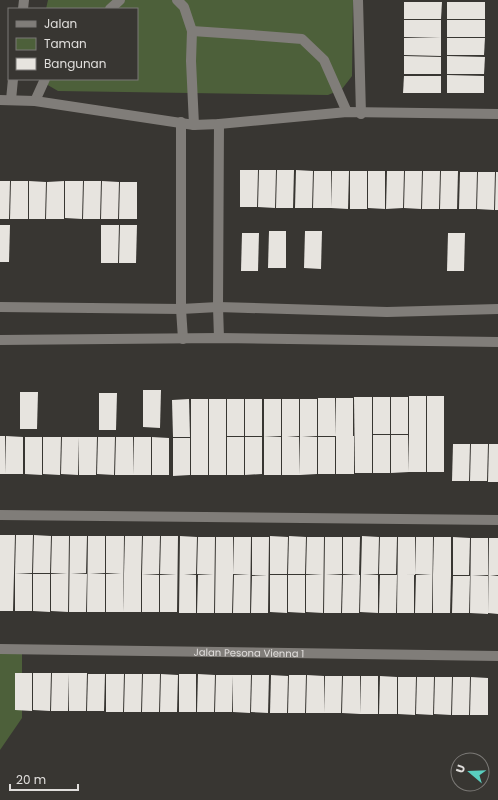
<svg xmlns="http://www.w3.org/2000/svg" width="498" height="800" font-family="Poppins,sans-serif">
<rect width="100%" height="100%" fill="#383632"/>
<g fill="#4d603a">
<polygon points="48,0 353,0 352,76 342,89 328,95 58,91 46,84 45,79 137,79 137,9 46,9"/>
<polygon points="0,646 22,646 22,718 0,750"/>
</g>
<g fill="#e7e4df">
<polygon points="404,2 442,2 441,19 404,19"/>
<rect x="447" y="2" width="38" height="17"/>
<polygon points="404,20 441,20 441,38 404,37"/>
<rect x="447" y="20" width="38" height="17"/>
<polygon points="404,38 441,38 441,56 404,55"/>
<polygon points="447,38 485,38 484,55 447,55"/>
<polygon points="404,56 441,57 441,74 404,74"/>
<polygon points="447,56 485,57 484,74 447,74"/>
<polygon points="447,75 484,76 484,93 447,93"/>
<polygon points="404,76 441,76 441,93 403,93"/>
<polygon points="240,170 258,170 257,207 240,207"/>
<polygon points="259,170 276,170 275,208 258,207"/>
<polygon points="277,170 294,170 293,208 276,208"/>
<polygon points="296,170 313,171 312,208 295,208"/>
<polygon points="314,171 331,171 331,208 313,208"/>
<polygon points="332,171 349,171 348,209 331,208"/>
<rect x="350" y="171" width="17" height="38"/>
<polygon points="368,171 385,171 385,209 368,208"/>
<polygon points="387,171 404,171 403,208 386,209"/>
<polygon points="405,171 422,171 421,209 404,208"/>
<polygon points="423,171 440,171 439,209 422,209"/>
<polygon points="441,171 458,171 457,209 440,209"/>
<polygon points="460,172 477,172 476,209 459,209"/>
<polygon points="478,172 495,172 494,210 477,209"/>
<polygon points="496,172 498,172 498,210 495,210"/>
<polygon points="0,181 10,181 9,219 0,219"/>
<polygon points="11,181 28,181 28,219 10,219"/>
<polygon points="29,181 46,182 45,219 29,219"/>
<polygon points="64,181 64,219 46,219 47,182"/>
<polygon points="65,181 83,181 82,219 65,218"/>
<polygon points="84,181 101,181 100,219 83,219"/>
<polygon points="102,181 119,182 118,219 101,219"/>
<polygon points="120,182 137,182 137,219 119,219"/>
<polygon points="0,225 10,225 9,262 0,262"/>
<polygon points="101,225 119,225 118,263 101,263"/>
<polygon points="120,225 137,225 136,263 119,263"/>
<polygon points="269,231 286,231 286,268 268,268"/>
<polygon points="305,231 322,231 321,269 304,268"/>
<polygon points="242,233 259,233 258,271 241,271"/>
<polygon points="448,233 465,233 464,271 447,271"/>
<polygon points="143,390 161,390 160,428 143,427"/>
<polygon points="20,392 38,392 37,429 20,429"/>
<polygon points="99,393 117,393 116,430 99,430"/>
<rect x="409" y="396" width="17" height="76"/>
<rect x="427" y="396" width="17" height="76"/>
<polygon points="354,397 372,397 372,473 355,473"/>
<rect x="373" y="397" width="17" height="37"/>
<rect x="391" y="397" width="17" height="37"/>
<polygon points="318,398 335,398 336,436 318,436"/>
<rect x="336" y="398" width="17" height="38"/>
<polygon points="189,399 190,437 173,437 172,400"/>
<rect x="191" y="399" width="17" height="76"/>
<polygon points="209,399 226,399 226,437 210,437 226,437 226,475 209,475"/>
<rect x="227" y="399" width="17" height="37"/>
<rect x="245" y="399" width="17" height="37"/>
<polygon points="264,399 281,399 281,436 264,437"/>
<polygon points="282,399 299,399 299,436 287,436 299,437 300,475 282,475"/>
<polygon points="300,399 317,399 317,436 302,436 317,437 317,474 300,475"/>
<rect x="373" y="435" width="17" height="38"/>
<polygon points="391,435 408,435 409,472 391,473"/>
<rect x="0" y="436" width="5" height="38"/>
<polygon points="6,436 23,437 23,474 5,474"/>
<rect x="336" y="436" width="18" height="38"/>
<polygon points="25,437 42,437 42,475 25,474"/>
<polygon points="43,437 61,437 60,475 43,474"/>
<polygon points="62,437 79,437 78,475 61,474"/>
<polygon points="79,437 97,437 96,475 79,475"/>
<polygon points="98,437 115,437 114,475 97,474"/>
<polygon points="116,437 133,437 133,475 115,475"/>
<polygon points="134,437 151,437 151,475 133,475"/>
<polygon points="152,437 169,438 169,475 152,475"/>
<rect x="227" y="437" width="17" height="38"/>
<polygon points="245,437 262,437 262,474 245,475"/>
<rect x="264" y="437" width="17" height="38"/>
<rect x="318" y="437" width="17" height="37"/>
<polygon points="173,438 190,438 190,475 173,476"/>
<polygon points="453,444 470,444 469,481 452,481"/>
<polygon points="471,444 488,444 487,481 470,481"/>
<polygon points="489,444 498,444 498,482 488,482"/>
<polygon points="0,535 15,535 13,611 0,611 0,573 12,573 0,573"/>
<polygon points="16,535 33,535 32,573 15,573"/>
<polygon points="34,535 51,536 50,573 33,573"/>
<polygon points="52,536 69,536 68,612 51,611 51,574 67,574 51,573"/>
<polygon points="70,536 87,536 86,573 71,573 87,574 86,612 69,612"/>
<polygon points="88,536 105,536 105,573 90,574 105,574 105,612 87,612"/>
<polygon points="106,536 124,536 123,612 106,612 106,574 121,574 106,573"/>
<polygon points="125,536 142,536 141,574 124,574"/>
<polygon points="143,536 160,536 159,574 142,574"/>
<polygon points="161,536 178,536 177,612 160,612 160,575 176,574 160,574"/>
<polygon points="180,536 197,537 196,574 184,574 196,575 196,613 179,613"/>
<polygon points="270,536 288,537 287,574 270,574"/>
<polygon points="289,536 306,537 305,574 288,574"/>
<polygon points="362,536 379,537 378,574 363,574 378,575 378,613 360,612"/>
<polygon points="198,537 215,537 214,613 197,613 198,575 213,575 197,574"/>
<polygon points="216,537 233,537 233,575 217,574 233,575 232,613 215,613"/>
<polygon points="234,537 251,537 250,613 233,613 234,575 249,575 233,574"/>
<polygon points="252,537 269,537 268,613 251,613 252,576 267,575 252,575"/>
<polygon points="307,537 324,537 323,613 306,612 306,575 322,574 306,574"/>
<polygon points="325,537 342,537 342,574 326,575 342,575 341,613 324,613"/>
<polygon points="343,537 360,537 359,575 343,574"/>
<polygon points="380,537 397,537 396,574 379,574"/>
<polygon points="398,537 415,537 415,575 402,574 414,575 414,613 397,613"/>
<polygon points="416,537 433,537 432,613 415,613 416,575 431,575 415,574"/>
<polygon points="434,537 451,537 451,575 433,575"/>
<polygon points="453,537 470,538 469,575 453,575"/>
<polygon points="471,538 488,538 488,575 472,575 488,576 488,614 470,613"/>
<polygon points="489,538 498,538 498,575 490,576 498,576 498,614 488,613"/>
<polygon points="15,573 32,574 32,611 15,611"/>
<polygon points="33,574 50,574 50,612 33,611"/>
<polygon points="124,574 141,574 141,612 123,612"/>
<polygon points="142,574 159,575 159,612 142,612"/>
<polygon points="270,575 287,575 287,613 270,612"/>
<polygon points="288,575 305,575 305,613 288,612"/>
<polygon points="343,575 360,575 359,613 342,613"/>
<polygon points="380,575 397,575 396,613 379,613"/>
<polygon points="433,575 451,575 450,613 433,613"/>
<polygon points="453,576 470,576 469,613 452,613"/>
<polygon points="15,673 32,673 32,711 15,710"/>
<polygon points="33,673 51,673 50,711 33,710"/>
<polygon points="52,673 69,673 68,711 51,711"/>
<polygon points="69,673 87,673 86,711 69,711"/>
<polygon points="88,674 105,674 104,711 87,711"/>
<polygon points="106,674 124,674 123,712 106,712"/>
<polygon points="125,674 142,674 141,712 124,712"/>
<polygon points="143,674 160,674 159,712 142,712"/>
<polygon points="161,674 178,675 177,712 160,712"/>
<rect x="179" y="674" width="17" height="38"/>
<polygon points="198,674 215,675 214,712 197,712"/>
<polygon points="216,675 233,675 232,712 215,712"/>
<polygon points="233,675 251,675 250,713 233,712"/>
<polygon points="252,675 269,675 268,713 251,712"/>
<polygon points="271,675 288,676 287,713 270,713"/>
<polygon points="289,675 306,675 305,713 288,713"/>
<polygon points="307,675 324,676 324,713 306,713"/>
<polygon points="325,676 342,676 341,713 324,713"/>
<polygon points="343,676 360,676 360,714 342,713"/>
<polygon points="361,676 378,676 378,714 360,714"/>
<polygon points="380,676 397,677 397,714 379,714"/>
<polygon points="398,677 416,677 415,715 398,714"/>
<polygon points="417,677 434,677 433,715 416,714"/>
<polygon points="435,677 452,677 451,715 434,714"/>
<polygon points="453,677 470,677 469,715 452,715"/>
<polygon points="471,677 488,678 488,715 470,715"/>
</g>
<g fill="none" stroke-linecap="round" stroke-linejoin="round">
<g stroke="#807d79" stroke-width="10">
<polyline points="177,0 184,7 192,31 191,61 194,125"/>
<polyline points="110,9 120,0"/>
<polyline points="192,31 252,35 302,39 324,60 347,112"/>
<polyline points="35,101 45,79"/>
</g>
<g stroke="#807d79" stroke-width="10">
<polyline points="358,0 361,114"/>
<polyline points="23,9 24,0"/>
<polyline points="0,100 35,101 194,125 219,124 347,112 498,114"/>
<polyline points="11,100 13,79"/>
<polyline points="181,122 181,309 183,339"/>
<polyline points="219,124 218,307 219,338"/>
<polyline points="0,307 181,309 218,307 387,312 498,309"/>
<polyline points="0,340 219,338 498,342"/>
<polyline points="0,515 498,520"/>
<path id="s1" d="M0 649 498 656"/>
</g>
</g>
<g text-anchor="middle" dominant-baseline="central" stroke-width="4" stroke-linejoin="round" paint-order="stroke">
<g font-size="10" fill="#e0dedc" stroke="#383632">
<text stroke="none"><textPath href="#s1" startOffset="249">Jalan Pesona Vienna 1</textPath></text>
</g>
</g>
<rect x="8" y="8" width="130" height="72" fill="#383632" stroke="#7b7976"/>
<rect x="16" y="21" width="20" height="6" fill="#807d79" stroke="#7b7976"/>
<text x="44" y="28" font-size="12" fill="#e0dedc">Jalan</text>
<rect x="16" y="38" width="20" height="12" fill="#4d603a" stroke="#7b7976"/>
<text x="44" y="48" font-size="12" fill="#e0dedc">Taman</text>
<rect x="16" y="58" width="20" height="12" fill="#e7e4df" stroke="#7b7976"/>
<text x="44" y="68" font-size="12" fill="#e0dedc">Bangunan</text>
<g transform="translate(470 772) rotate(289)"><circle r="19" fill="#383632" stroke="#7b7976"/>
<path d="M0-3L7 15L0 10L-7 15Z" fill="#59cebf"/>
<text y="-6" font-size="11" font-weight="bold" text-anchor="middle" fill="#e0dedc">U</text>
</g>
<path d="M10 784v6h68v-6" fill="none" stroke="#e0dedc" stroke-width="2"/>
<text x="16" y="784" font-size="12" fill="#e0dedc" stroke="#383632" stroke-width="3" paint-order="stroke">20 m</text>
</svg>
